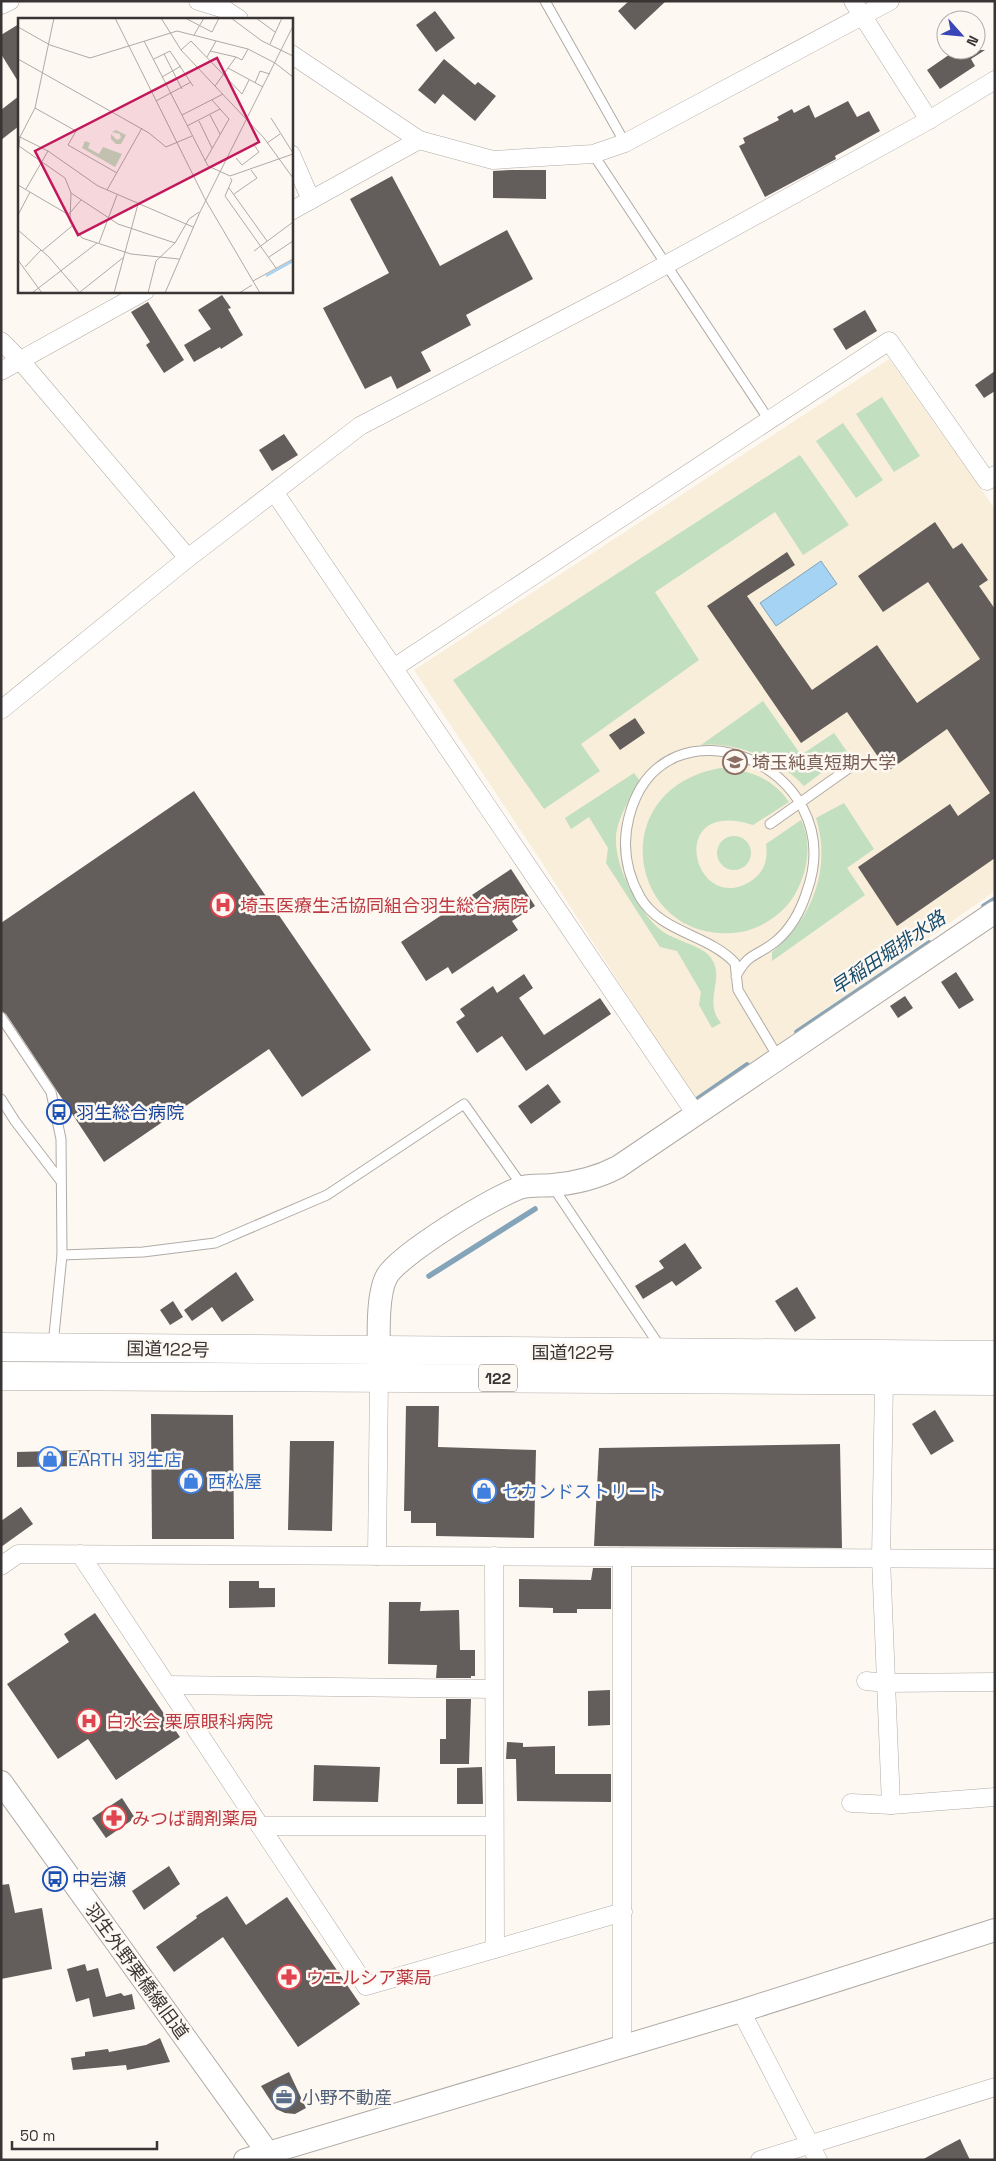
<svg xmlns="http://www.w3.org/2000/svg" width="996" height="2161" font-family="'Space Grotesk','Noto Sans JP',sans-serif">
<rect width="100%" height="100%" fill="#fef8f3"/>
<polygon fill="#f8eed9" points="889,359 995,509 995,891 696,1102 537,855 414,670"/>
<g fill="#c2dfbf">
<polygon points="882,397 920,456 894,472 856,414"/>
<polygon points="843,423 883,480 856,498 816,441"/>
<polygon points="800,455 849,525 803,555 775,512 655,592 699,660 581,744 600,771 544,809 453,680"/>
<path d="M763 701 801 755 834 733 848 753 804 786C780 760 736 741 701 745Z"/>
<path d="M720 768C748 770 772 777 789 802L753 825C664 796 693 918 751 881 765 872 768 859 766 844L801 820C813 844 807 874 794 896 783 914 762 928 741 932 631 949 599 790 720 768Z"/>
<path d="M634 773 640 781C631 796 617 819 616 837 614 866 639 914 662 931 675 941 702 945 711 958 726 979 702 1000 721 1023L712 1028 699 1005 701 992 677 951 660 947 606 863 608 848 589 817 571 829 565 818Z"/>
<path d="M844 803 874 849 847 868 865 895 772 961V952C812 920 832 868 816 818Z"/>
<circle cx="734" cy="853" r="17"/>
</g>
<polygon fill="#a5d3f3" stroke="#84a4ba" points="821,561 837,584 776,626 760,603"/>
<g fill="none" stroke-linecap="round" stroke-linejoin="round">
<g stroke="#84a4ba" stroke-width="5.5">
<polyline points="984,906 995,899"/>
<polyline points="797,1032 929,943"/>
<polyline points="695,1101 747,1065"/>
<polyline points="429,1276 535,1209"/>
</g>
</g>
<g fill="#635d5b">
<polygon points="629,1 666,1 635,30 618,11"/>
<polygon points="435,11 455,38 436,52 416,25"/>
<polygon points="19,24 19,83 1,54 1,35"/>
<polygon points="956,50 985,50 971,59 975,66 940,89 927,70"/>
<polygon points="444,59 475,85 478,82 496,96 475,121 443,94 435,104 418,90"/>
<polygon points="19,96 19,126 1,140 1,110"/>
<polygon points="848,101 857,117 869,111 880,131 835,156 836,159 765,197 739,146 745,143 743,138 779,120 777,117 792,109 794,113 809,105 815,118"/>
<polygon points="511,170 546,170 546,199 493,198 493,171"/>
<polygon points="392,176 440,266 507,230 533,279 466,315 471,325 421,352 431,371 397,389 391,376 365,389 323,308 389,273 350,199"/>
<polygon points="222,295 231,308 228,309 243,335 221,349 220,347 194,362 184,345 211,329 198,310"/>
<polygon points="148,302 184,360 164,373 146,345 150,342 131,312"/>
<polygon points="865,310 877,331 846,350 833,329"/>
<polygon points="995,371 995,391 984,398 975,385"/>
<polygon points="284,434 298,455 272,471 259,450"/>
<polygon points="935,522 953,549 962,543 988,580 979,586 995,609 995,858 897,926 858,867 950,804 958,816 990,793 947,729 888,771 847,712 801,743 707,606 787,552 795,565 747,596 812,690 877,645 917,703 980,659 928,582 883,612 858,576"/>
<polygon points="635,718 645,733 620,750 609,735"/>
<polygon points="194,791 371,1050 302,1097 269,1049 104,1162 6,1014 1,1011 1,923"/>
<polygon points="511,869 535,906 512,921 518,930 452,974 448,967 426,981 401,942"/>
<polygon points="956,972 974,1000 959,1009 941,982"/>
<polygon points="524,974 533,988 519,998 544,1035 600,998 611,1014 526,1071 502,1036 477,1053 456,1022 465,1016 460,1009 493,986 497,993"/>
<polygon points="905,996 913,1008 898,1018 890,1006"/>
<polygon points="548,1084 561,1102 531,1124 518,1106"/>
<polygon points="685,1243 702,1268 676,1286 672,1281 643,1299 635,1286 664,1268 659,1261"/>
<polygon points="236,1272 254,1300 222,1322 212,1307 192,1321 184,1310"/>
<polygon points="797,1287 816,1318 795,1332 775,1301"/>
<polygon points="173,1301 183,1317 170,1325 160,1310"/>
<polygon points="406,1406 439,1406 438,1447 536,1450 534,1538 436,1536 436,1523 411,1523 411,1511 404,1511"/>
<polygon points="935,1410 954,1441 931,1455 912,1424"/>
<polygon points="151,1414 233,1415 234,1539 152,1539"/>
<polygon points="290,1441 334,1441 332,1531 288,1530"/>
<polygon points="840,1444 842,1548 594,1546 599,1448"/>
<polygon points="90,1450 90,1466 17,1467 17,1452"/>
<polygon points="21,1507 33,1524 1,1547 1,1521"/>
<polygon points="593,1568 611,1568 611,1609 577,1609 577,1613 553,1613 553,1608 519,1607 519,1579 591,1580"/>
<polygon points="229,1581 259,1581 259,1588 275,1588 275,1607 229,1608"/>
<polygon points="389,1602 421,1602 420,1611 459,1610 460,1650 475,1650 475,1676 471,1676 471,1678 436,1678 437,1665 388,1664"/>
<polygon points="95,1613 180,1737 116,1780 88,1739 58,1759 7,1684 69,1642 64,1634"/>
<polygon points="610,1690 610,1725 588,1726 588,1691"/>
<polygon points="446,1699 471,1699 469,1764 440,1764 440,1739 446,1739"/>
<polygon points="507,1742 523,1743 523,1747 555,1746 555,1774 611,1774 611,1802 517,1801 516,1759 506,1759"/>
<polygon points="314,1765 380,1767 378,1802 313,1801"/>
<polygon points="482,1767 483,1804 457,1804 457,1768"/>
<polygon points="122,1798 135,1818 106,1838 92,1818"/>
<polygon points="169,1866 180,1884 144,1910 132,1891"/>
<polygon points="9,1884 15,1913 42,1908 52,1969 1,1979 1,1885"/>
<polygon points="227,1896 246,1925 287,1897 360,2004 298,2047 223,1937 174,1972 156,1947 197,1918 196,1916"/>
<polygon points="85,1964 87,1971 98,1968 106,1997 121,1993 124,1996 132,1994 135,2009 93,2017 89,1998 76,2002 67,1969"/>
<polygon points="160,2038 170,2062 127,2070 126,2065 73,2070 71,2058 85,2056 85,2052 108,2049 109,2052 146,2045"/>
<polygon points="289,2072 306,2108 295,2114 285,2113 276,2109 261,2086"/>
<polygon points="960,2139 970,2160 922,2160 943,2148"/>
</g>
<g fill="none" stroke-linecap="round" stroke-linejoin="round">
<defs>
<g id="service">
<polyline points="545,1 625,143"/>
<polyline points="593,154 769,420"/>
<polyline points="770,824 849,768"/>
<path d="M736 976C749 952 756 957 775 942 790 930 801 910 807 891 852 765 662 688 629 817 622 844 626 872 640 897 661 933 708 934 735 963L738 990 778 1057"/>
<polyline points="1,1017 51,1092 61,1139 62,1255 53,1345"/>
<polyline points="1,1099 15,1121 60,1180"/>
<polyline points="553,1187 661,1348"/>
<polyline points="62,1255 143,1252 215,1243 327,1195 464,1104 523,1187"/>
</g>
<g id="minor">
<polyline points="198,1 224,9 239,19"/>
<polyline points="853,1 929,120"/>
<polyline points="1,5 10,1"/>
<polyline points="291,54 419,140 493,160 593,154 625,143 890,1"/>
<polyline points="291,154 311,200"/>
<polyline points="291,211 419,140"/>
<polyline points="1,341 20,360 188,558"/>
<polyline points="1,371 145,291"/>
<polyline points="275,493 695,1113"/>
<polyline points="395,667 889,341 987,481 995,475"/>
<polyline points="1,710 188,558 360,426 620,290 929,120 995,80"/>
<polyline points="884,1381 881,1558 891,1805"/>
<polyline points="80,1554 366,1986 623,1912"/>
<polyline points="377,1556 379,1377"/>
<polyline points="494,1556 495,1949"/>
<polyline points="622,1557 622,2047"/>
<polyline points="1,1566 18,1554 995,1559"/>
<polyline points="866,1681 886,1683 995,1682"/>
<polyline points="167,1685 494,1689"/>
<polyline points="851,1803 891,1805 995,1797"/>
<polyline points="260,1826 494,1826"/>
<polyline points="741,2011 818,2160"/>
<polyline points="760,2160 995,2087"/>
</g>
<g id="tertiary">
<path d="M379 1366C379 1343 376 1295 387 1276 400 1254 497 1194 523 1187 533 1185 543 1186 553 1185 577 1183 597 1178 618 1167L995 912"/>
<polyline points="1,1782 273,2160"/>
<polyline points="245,2160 741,2011 995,1930"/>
</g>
<g id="trunk">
<polyline points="1,1347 995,1355"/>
<polyline points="1,1376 995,1381"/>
</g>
</defs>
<use href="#service" stroke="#b0aba6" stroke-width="11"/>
<use href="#minor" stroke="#b0aba6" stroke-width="19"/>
<use href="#tertiary" stroke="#b0aba6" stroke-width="24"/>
<use href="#trunk" stroke="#b0aba6" stroke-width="29"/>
<use href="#service" stroke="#fff" stroke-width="9"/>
<use href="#minor" stroke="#fff" stroke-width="18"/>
<use href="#tertiary" stroke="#fff" stroke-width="22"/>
<use href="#trunk" stroke="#fff" stroke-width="28"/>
</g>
<defs>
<symbol id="university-ring" viewBox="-11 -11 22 22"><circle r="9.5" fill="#fef8f3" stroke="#8d6e63" stroke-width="1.5"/><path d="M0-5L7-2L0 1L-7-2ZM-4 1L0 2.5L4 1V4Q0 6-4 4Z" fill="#8d6e63"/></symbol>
<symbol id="hospital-ring" viewBox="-11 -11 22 22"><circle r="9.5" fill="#fef8f3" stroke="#e0444e" stroke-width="1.5"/><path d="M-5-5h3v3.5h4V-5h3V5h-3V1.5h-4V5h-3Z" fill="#e0444e"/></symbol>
<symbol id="bus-ring" viewBox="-11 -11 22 22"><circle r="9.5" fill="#fef8f3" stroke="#1a4fb4" stroke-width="1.5"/><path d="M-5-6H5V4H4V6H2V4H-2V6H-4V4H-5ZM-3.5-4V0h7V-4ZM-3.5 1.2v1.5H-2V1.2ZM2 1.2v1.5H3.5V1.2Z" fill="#1a4fb4"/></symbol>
<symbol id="shop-ring" viewBox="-11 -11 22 22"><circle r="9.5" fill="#fef8f3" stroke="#3f7fe0" stroke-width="1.5"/><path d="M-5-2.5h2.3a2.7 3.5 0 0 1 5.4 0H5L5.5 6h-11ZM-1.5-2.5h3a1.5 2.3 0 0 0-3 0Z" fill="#3f7fe0"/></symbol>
<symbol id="pharmacy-ring" viewBox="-11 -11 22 22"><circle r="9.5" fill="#fef8f3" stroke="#e0444e" stroke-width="1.5"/><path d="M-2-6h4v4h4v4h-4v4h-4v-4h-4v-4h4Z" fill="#e0444e"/></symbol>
<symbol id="office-ring" viewBox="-11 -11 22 22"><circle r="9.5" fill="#fef8f3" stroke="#5c6f8a" stroke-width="1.5"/><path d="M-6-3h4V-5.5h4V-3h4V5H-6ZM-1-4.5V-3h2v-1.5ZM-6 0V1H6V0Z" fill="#5c6f8a"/></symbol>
</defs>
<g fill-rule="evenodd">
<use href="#university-ring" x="721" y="748" width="28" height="28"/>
<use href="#hospital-ring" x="209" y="891" width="28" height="28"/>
<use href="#bus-ring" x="45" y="1098" width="28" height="28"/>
<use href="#shop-ring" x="36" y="1445" width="28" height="28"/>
<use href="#shop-ring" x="177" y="1467" width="28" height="28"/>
<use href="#shop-ring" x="470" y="1477" width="28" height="28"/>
<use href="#hospital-ring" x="75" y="1707" width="28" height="28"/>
<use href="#pharmacy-ring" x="100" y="1804" width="28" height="28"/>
<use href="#bus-ring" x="41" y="1865" width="28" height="28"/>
<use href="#pharmacy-ring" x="275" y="1963" width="28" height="28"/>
<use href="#office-ring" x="270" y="2083" width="28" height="28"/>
</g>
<g text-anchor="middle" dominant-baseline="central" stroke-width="5" stroke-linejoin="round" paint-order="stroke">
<rect fill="#fef8f3" stroke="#73706d" stroke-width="1" x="479" y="1364.5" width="38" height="27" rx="4"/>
<g font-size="16" font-weight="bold" fill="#383534">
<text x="498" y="1378">122</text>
</g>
<g font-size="18" fill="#785e54" stroke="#fef8f3" text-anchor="start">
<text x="752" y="762">埼玉純真短期大学</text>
</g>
<g font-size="18" fill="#be3a42" stroke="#fef8f3" text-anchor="start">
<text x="240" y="905">埼玉医療生活協同組合羽生総合病院</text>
<text x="106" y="1721">白水会 栗原眼科病院</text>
<text x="132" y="1818">みつば調剤薬局</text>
<text x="306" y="1977">ウエルシア薬局</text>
</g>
<g font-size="18" fill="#164399" stroke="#fef8f3" text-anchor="start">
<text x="76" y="1112">羽生総合病院</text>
<text x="72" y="1879">中岩瀬</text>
</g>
<g font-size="18" fill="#383534" stroke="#fef8f3">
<text transform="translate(168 1349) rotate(1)">国道122号</text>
<text x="573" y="1352">国道122号</text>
<text transform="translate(137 1971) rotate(54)">羽生外野栗橋線旧道</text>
</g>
<g font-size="18" fill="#366cbe" stroke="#fef8f3" text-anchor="start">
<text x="68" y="1459">EARTH 羽生店</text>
<text x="208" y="1481">西松屋</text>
<text x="502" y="1491">セカンドストリート</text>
</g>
<g font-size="18" fill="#4e5e75" stroke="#fef8f3" text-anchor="start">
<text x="302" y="2097">小野不動産</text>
</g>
<g font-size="19" font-style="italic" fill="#174d6c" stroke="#fef8f3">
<text transform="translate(888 953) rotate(-34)">早稲田堀排水路</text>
</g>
</g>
<g transform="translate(18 18)">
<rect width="275" height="275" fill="#fef8f3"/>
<path d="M98 112 108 117 103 126H98L93 121V116L99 122 103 120 102 116 94 114ZM67 123 72 125 70 130 81 136 85 129 104 136 97 149 64 130Z" fill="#c2dfbf"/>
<path fill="none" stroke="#a5d3f3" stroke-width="2.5" d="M248 258 275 243"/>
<path fill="none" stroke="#afaaa7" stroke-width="1" d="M97 0 188 183 242 275M143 0 163 32 246 120 275 160M213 0 244 23 275 38M238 0 257 14M169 1 194 14 201 0M0 9 32 27 72 40 159 13 230 31 257 45 275 59M176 17 186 0M126 23 190 148 212 158 275 136M252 26 264 0M163 32 173 23 224 76 231 62M192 33 218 39M146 36 164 71M189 39 198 23M0 41 131 115 148 129 174 118M136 41 152 33 175 68M210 50 245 69M144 59 163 48M237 65 242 53 252 56M197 68 218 39 224 42 230 31M138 83 173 64M17 90 58 113 50 127 99 155M164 97 205 76M192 97 202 116M253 100 275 135M181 103 194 130M169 108 202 91M0 118 30 133 80 168 175 209M249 125 262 116M1 128 47 160 53 175 52 203 64 220 113 236 161 241M0 136 2 119 17 90 36 0M218 140 224 147 241 134 236 127M187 143 211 101 194 82M212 160 214 162 207 178 258 250M0 167 51 197M211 170 249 223M8 171 30 133M89 172 124 110M53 175 100 206 157 225M216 176 239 160 233 152M51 196 63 182M0 197 12 174M0 212 31 239 62 275M81 225 99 177M24 233 54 208M236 233 275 204M251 239 275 223M0 242 24 275M7 249 23 232M235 263 275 241M62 274 106 239M14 275 79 225M96 275 120 186M130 275 138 243 157 225 171 201 181 194M147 275 182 194 275 8M221 275 234 267"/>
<path fill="#c2185b" fill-opacity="0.15" stroke="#c2185b" stroke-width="2.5" d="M199 40 241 124 60 217 17 133Z"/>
<rect width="275" height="275" fill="none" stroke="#383534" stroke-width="2.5"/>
</g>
<rect width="996" height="2161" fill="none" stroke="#383534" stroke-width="5"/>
<g transform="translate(961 35) rotate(117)"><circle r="24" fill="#fef8f3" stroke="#afaaa7"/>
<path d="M0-4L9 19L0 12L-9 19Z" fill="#3a45b8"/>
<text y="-8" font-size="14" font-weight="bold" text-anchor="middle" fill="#383534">N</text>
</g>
<path d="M12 2141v8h145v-8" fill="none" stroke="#383534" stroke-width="2.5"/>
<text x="20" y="2141" font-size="15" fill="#383534" stroke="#fef8f3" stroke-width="4" paint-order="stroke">50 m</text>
</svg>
